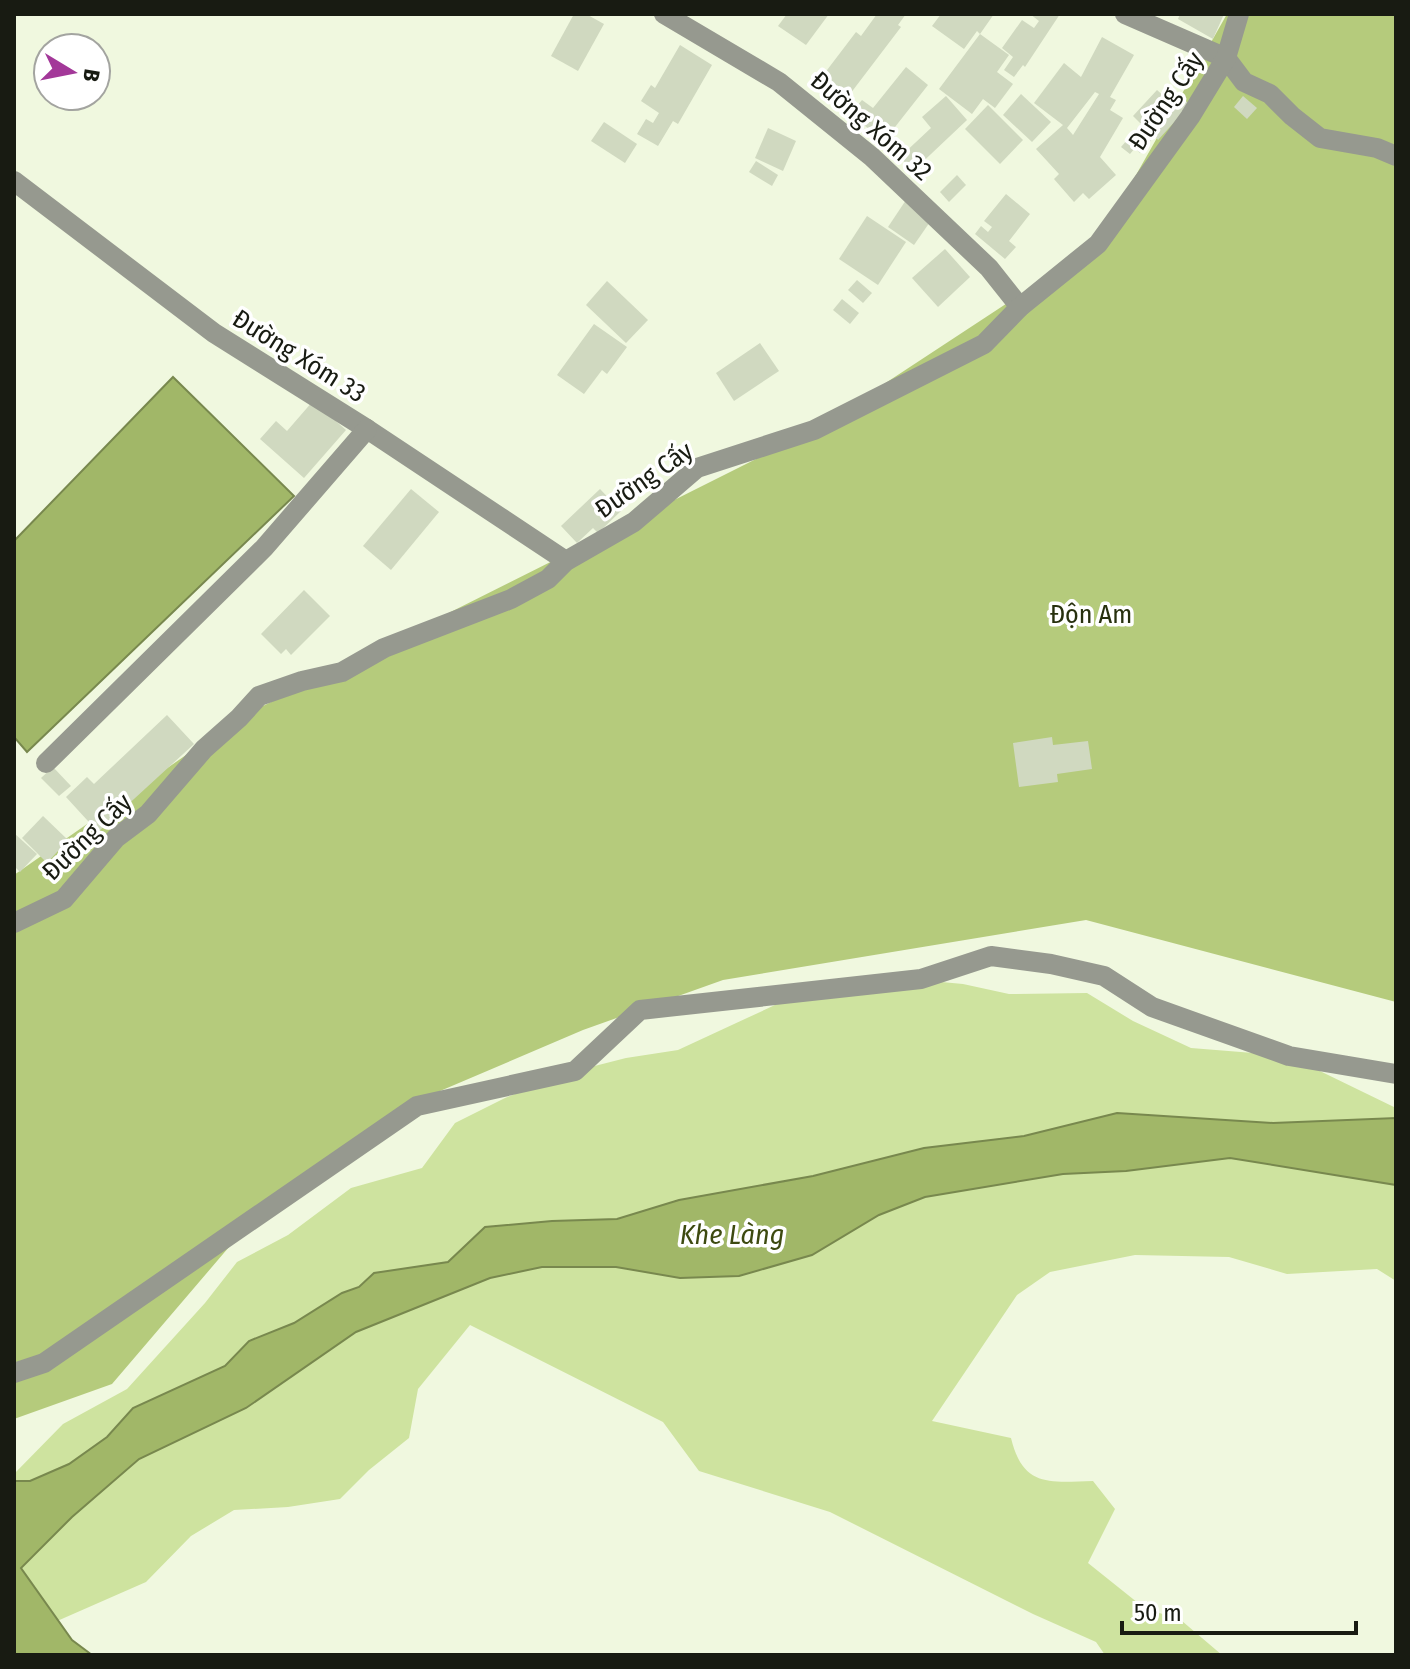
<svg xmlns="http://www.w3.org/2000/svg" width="1410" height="1669" font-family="'Fira Sans Condensed',sans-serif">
<rect width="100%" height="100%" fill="#f0f8df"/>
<path fill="#cee39f" d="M899 978 963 984 1009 994 1087 993 1133 1021 1191 1048 1289 1056 1396 1108V1281L1377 1269 1287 1274 1229 1257 1135 1255 1050 1272 1017 1295 932 1421 1011 1438C1023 1488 1050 1482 1093 1481L1115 1509 1088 1563 1143 1607 1182 1621 1222 1655H1105L1096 1642 1033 1614 830 1512 699 1471 663 1422 470 1325 418 1389 409 1438 369 1470 340 1499 288 1507 234 1510 191 1536 146 1582 23 1636 14 1633V1474L63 1424 127 1389 205 1303 237 1262 288 1235 351 1188 422 1168 455 1123 505 1098 575 1071 626 1058 678 1050 788 999Z"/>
<polygon fill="#b5cb7c" points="1227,14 1396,14 1396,1002 1086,920 723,980 583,1030 433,1094 235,1240 112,1384 14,1419 14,875 239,718 814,430 1097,244"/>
<g fill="#a1b768" stroke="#78884e" stroke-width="2">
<polygon points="173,377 294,496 27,752 14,737 14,541"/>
<polygon points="1117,1113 1273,1123 1396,1118 1396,1185 1230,1158 1126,1171 1063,1174 925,1197 879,1215 812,1255 739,1276 680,1278 616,1267 542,1267 490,1278 356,1332 246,1408 139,1459 72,1517 21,1568 72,1640 92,1655 14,1655 14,1481 30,1481 69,1464 107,1437 133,1408 225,1366 249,1341 294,1323 342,1293 359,1287 374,1273 448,1262 485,1227 552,1221 617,1219 679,1200 813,1176 924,1148 1024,1136"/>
</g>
<g fill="#d0d9c0" fill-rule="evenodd">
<polygon points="574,14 586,14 604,24 578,71 551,56"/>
<polygon points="787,14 829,14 806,45 778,26"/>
<polygon points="877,14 906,14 898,25 901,27 847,98 821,78 856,32 861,36"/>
<polygon points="941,14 994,14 980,34 977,31 964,49 932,26"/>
<polygon points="1030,14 1060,14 1025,67 1023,65 1014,77 1004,70 1013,57 1002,48 1022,20 1034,28 1039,21"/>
<polygon points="1180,14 1224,14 1213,39 1178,19"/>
<polygon points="980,34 1009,55 997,72 1013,84 995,108 983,99 972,114 939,89"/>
<path d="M1102 37 1134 55 1110 97 1116 100 1110 110 1123 118 1100 157 1116 175 1089 199 1083 193 1074 202 1054 179 1059 174 1036 149 1063 125 1034 103 1064 63 1081 77ZM1095 92 1099 94 1073 135 1067 128Z"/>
<polygon points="680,45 712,65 678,124 673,121 658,146 637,134 646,119 653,123 659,113 641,101 651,85 655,88"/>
<polygon points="906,67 928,85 884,141 850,114 862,100 873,108"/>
<polygon points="1174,89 1190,105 1158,140 1155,136 1140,153 1135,148 1130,154 1121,147 1141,124 1133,116 1157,90 1166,98"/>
<polygon points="1021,94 1051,122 1032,142 1003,115"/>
<polygon points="946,96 967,120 913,171 900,157 931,128 922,117"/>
<polygon points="1243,96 1257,108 1247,119 1234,107"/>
<polygon points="988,105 1023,140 1000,164 965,129"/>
<polygon points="604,122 637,144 625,163 591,141"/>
<polygon points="768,128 796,141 783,171 755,158"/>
<polygon points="756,161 778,175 772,186 749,172"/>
<polygon points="957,175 966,185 949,202 940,192"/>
<polygon points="1006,194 1030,214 1009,241 1016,247 1005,259 975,234 981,226 988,232 992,227 984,221"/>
<polygon points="906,200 932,219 914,245 888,227"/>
<polygon points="867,216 906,242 878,285 839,259"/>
<polygon points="945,249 970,277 938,307 912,278"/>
<polygon points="857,280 872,293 863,303 848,290"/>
<polygon points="607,281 648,320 626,343 586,305"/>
<polygon points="842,299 859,313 850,324 833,310"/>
<polygon points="594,324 627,347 607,374 602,370 584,394 557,375"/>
<polygon points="760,343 779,371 734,401 716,373"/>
<polygon points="313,401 346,430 304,478 260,439 276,421 287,431"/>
<polygon points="411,489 439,512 391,570 363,546"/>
<polygon points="600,489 621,511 598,533 593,528 577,543 561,526"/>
<polygon points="304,590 330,616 291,655 286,649 281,654 261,634"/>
<polygon points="167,715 194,744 98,832 66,797 87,777 94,784"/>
<polygon points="1052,737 1053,745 1088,741 1092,769 1057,774 1058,782 1019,787 1013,743"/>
<polygon points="53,767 71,786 59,796 41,778"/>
<polygon points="43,816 68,840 47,863 22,838"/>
<polygon points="14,833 37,854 20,872 14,866"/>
</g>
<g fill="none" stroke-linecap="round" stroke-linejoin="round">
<g stroke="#96998f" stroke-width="20">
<polyline points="664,14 779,82 872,157 989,268 1020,307"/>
<polyline points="1125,14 1226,58 1244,82 1270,94 1292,116 1320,138 1377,148 1396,156"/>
<polyline points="14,181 214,333 367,429 566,561"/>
<polyline points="46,763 264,548 367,429"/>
<polyline points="14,923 64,899 116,838 148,814 204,749 239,718 259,696 302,681 342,672 384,648 511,599 548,579 566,561 634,522 697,468 814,430 984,344 1020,307 1098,244 1190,117 1226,58 1239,14"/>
<polyline points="14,1373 44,1363 417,1106 575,1071 640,1010 921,979 991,956 1051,964 1104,976 1152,1007 1289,1056 1396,1074"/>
</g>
</g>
<g text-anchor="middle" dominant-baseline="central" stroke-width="7" stroke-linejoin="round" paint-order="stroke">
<g font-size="26" fill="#181b12" stroke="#fff">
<text transform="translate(1166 101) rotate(-56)">Đường Cấy</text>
<text transform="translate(871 126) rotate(41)">Đường Xóm 32</text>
<text transform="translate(299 356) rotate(32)">Đường Xóm 33</text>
<text transform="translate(644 480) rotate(-35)">Đường Cấy</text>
<text transform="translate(87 837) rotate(-44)">Đường Cấy</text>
</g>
<g font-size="26" fill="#27300e" stroke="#fff">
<text x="1091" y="614">Độn Am</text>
</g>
<g font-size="28" font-style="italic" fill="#3d4a10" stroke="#fff">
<text x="732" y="1234">Khe Làng</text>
</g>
</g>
<rect width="1410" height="1669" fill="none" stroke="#181b12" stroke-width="32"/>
<g transform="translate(72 72) rotate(100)"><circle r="38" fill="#ffffff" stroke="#a3a4a0" stroke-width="2"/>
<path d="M0-6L14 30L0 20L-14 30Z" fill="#a33899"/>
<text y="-12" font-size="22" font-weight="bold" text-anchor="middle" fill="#181b12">B</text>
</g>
<path d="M1122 1621v12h234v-12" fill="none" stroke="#181b12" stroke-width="4"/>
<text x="1134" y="1621" font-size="24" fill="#181b12" stroke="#ffffff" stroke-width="6" paint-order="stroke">50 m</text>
</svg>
